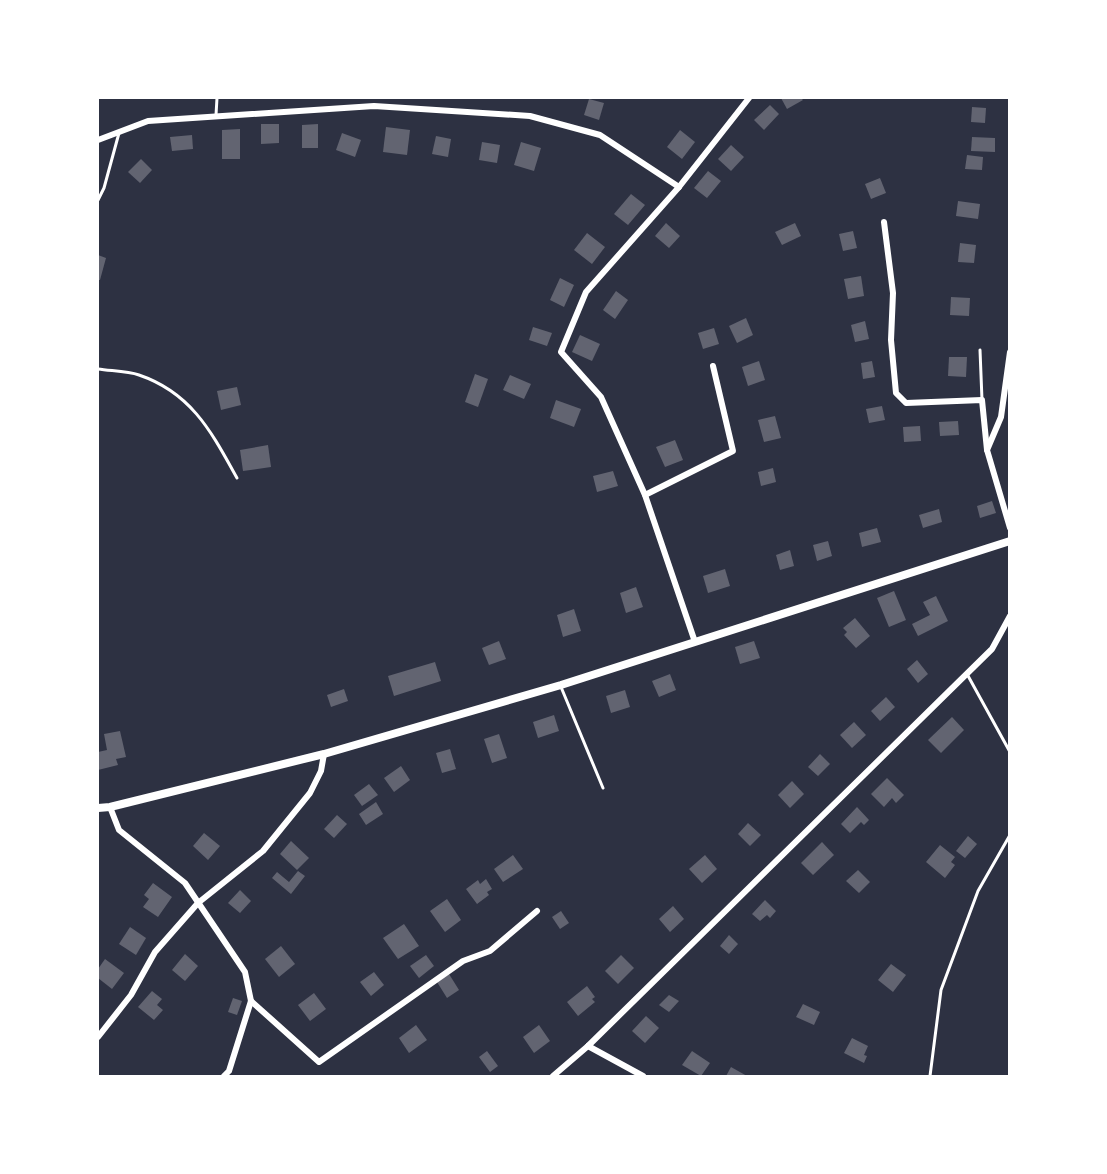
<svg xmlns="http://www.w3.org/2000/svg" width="1107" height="1174" font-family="'IBM Plex Serif',serif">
<rect width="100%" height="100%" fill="#2d3142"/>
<g fill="#626471">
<polygon points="781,98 801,98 803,100 787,109"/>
<polygon points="589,99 604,103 599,120 584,115"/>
<polygon points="770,105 779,114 764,130 754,120"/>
<polygon points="972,107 986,108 985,123 971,122"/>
<polygon points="261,124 279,124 279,143 261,144"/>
<polygon points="318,124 318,148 302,148 302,125"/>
<polygon points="386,127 410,130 407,155 383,152"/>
<polygon points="240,129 240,159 222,159 222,130"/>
<polygon points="680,130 695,142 682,159 667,147"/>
<polygon points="342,133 361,140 355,157 336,150"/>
<polygon points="192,135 193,149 172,151 170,137"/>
<polygon points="436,136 451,139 448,157 432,154"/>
<polygon points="972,137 995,138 995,152 971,151"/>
<polygon points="482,142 500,145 497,163 479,160"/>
<polygon points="521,142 541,148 534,171 514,165"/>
<polygon points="731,145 744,157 731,171 718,159"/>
<polygon points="967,155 983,157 982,170 965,169"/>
<polygon points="141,159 152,170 140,183 128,172"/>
<polygon points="708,171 721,181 707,198 694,188"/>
<polygon points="880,178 886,193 871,199 865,184"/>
<polygon points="631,194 645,205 628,225 614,214"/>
<polygon points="958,201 980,204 978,219 956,216"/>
<polygon points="666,223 680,236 669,248 655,236"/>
<polygon points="795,223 801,236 782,245 775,232"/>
<polygon points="853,231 857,248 843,251 839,234"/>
<polygon points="587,233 605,247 592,264 574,250"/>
<polygon points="960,243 976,245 974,263 958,262"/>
<polygon points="98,255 106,258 100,280 98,280"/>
<polygon points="861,276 864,296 848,299 844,279"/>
<polygon points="560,278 574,285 564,307 550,300"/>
<polygon points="616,291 628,300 615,319 603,310"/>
<polygon points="951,297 970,298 969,316 950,315"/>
<polygon points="746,318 753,335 737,343 729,326"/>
<polygon points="865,321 869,339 855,342 851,325"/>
<polygon points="533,327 552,333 547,346 529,340"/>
<polygon points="714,328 719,344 703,349 698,333"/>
<polygon points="580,335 600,344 592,361 572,352"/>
<polygon points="949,357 967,357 966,377 948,376"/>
<polygon points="759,361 765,380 748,386 742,367"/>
<polygon points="872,361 875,377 863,379 861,363"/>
<polygon points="475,374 488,379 478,407 465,402"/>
<polygon points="510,375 531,384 524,399 503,390"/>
<polygon points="237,387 241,405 221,410 217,391"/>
<polygon points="556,400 581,409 574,427 550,418"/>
<polygon points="882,406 885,420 869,423 866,409"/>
<polygon points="775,416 781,438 764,442 758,420"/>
<polygon points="958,421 959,435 940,436 939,422"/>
<polygon points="920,426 921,441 904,442 903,427"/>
<polygon points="675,440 683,460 665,467 656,447"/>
<polygon points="268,445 271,467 243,471 240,450"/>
<polygon points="773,468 776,482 761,486 758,472"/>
<polygon points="613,471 618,486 597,492 593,476"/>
<polygon points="992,501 996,513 980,518 977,506"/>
<polygon points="939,509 942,522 923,528 919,515"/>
<polygon points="877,528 881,542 862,547 859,533"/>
<polygon points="828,541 832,556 817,561 813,545"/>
<polygon points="790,550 794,566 780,570 776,555"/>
<polygon points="725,569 730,586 708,593 703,576"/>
<polygon points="636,587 643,607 626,613 620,593"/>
<polygon points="894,591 906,620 889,627 877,598"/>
<polygon points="936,596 948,621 918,636 912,624 930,615 923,602"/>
<polygon points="574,609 581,631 563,637 557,615"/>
<polygon points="855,618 870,636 856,648 844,635 847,632 843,628"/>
<polygon points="499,641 506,659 489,665 482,648"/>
<polygon points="754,641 760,658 740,664 735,647"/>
<polygon points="917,660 928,674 918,683 907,669"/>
<polygon points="435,662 441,681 394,696 388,676"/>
<polygon points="670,674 676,690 659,697 652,681"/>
<polygon points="344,689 348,701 331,707 327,695"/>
<polygon points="625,690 630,707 611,713 606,696"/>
<polygon points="886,697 895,707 880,721 871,711"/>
<polygon points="554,715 559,731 538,738 533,722"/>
<polygon points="952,717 964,730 941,753 928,740"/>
<polygon points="854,722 866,735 852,748 840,735"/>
<polygon points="120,731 126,757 116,759 118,765 98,770 98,752 107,750 104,734"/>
<polygon points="499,734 507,758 492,763 484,739"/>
<polygon points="450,749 456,769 442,773 436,753"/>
<polygon points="820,754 830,764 818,776 808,767"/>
<polygon points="401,766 410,780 394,792 384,778"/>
<polygon points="887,778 904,795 896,803 892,798 884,807 871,794"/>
<polygon points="792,781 804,794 790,808 778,795"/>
<polygon points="369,784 378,795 362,806 354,795"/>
<polygon points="376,802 383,814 366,825 359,814"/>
<polygon points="857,807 869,820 864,825 861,822 850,833 841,824"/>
<polygon points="337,815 347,824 334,838 324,829"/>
<polygon points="748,823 761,835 750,846 738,834"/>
<polygon points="204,833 220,846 208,860 193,846"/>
<polygon points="968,836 977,844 965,858 956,851"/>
<polygon points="291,841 309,858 297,870 280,854"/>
<polygon points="822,842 834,855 813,875 801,863"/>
<polygon points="940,845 955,857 951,862 955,865 945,878 926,862"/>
<polygon points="513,855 523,869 503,882 494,869"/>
<polygon points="705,855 717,869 702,883 689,869"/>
<polygon points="858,870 870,882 859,893 846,881"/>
<polygon points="298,871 305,876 291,894 272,878 277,872 289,882"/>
<polygon points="486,879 492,889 487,892 489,895 477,904 466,889 478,880 480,884"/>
<polygon points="153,883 172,897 158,917 143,907 149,899 144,895"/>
<polygon points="240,890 251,901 240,913 228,903"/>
<polygon points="447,899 461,920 445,932 430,911"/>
<polygon points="765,900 776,911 770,918 767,915 760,921 752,914"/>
<polygon points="673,906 684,919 670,932 659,919"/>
<polygon points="561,911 569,923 560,929 552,917"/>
<polygon points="404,924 419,946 398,959 383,938"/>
<polygon points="130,927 146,938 136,955 119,944"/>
<polygon points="729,935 738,944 729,954 720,946"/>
<polygon points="281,946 295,964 279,977 265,959"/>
<polygon points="185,954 198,966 185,981 172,970"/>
<polygon points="426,955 434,966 419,978 410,966"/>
<polygon points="621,955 634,968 618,984 605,971"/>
<polygon points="105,959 124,973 112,989 98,978 98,969"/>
<polygon points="891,964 906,975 893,992 878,980"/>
<polygon points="374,972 384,985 371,996 360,982"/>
<polygon points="449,974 459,990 447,998 437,982"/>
<polygon points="587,986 595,997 592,999 595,1002 578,1016 567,1002"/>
<polygon points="152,991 162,999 157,1005 163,1010 154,1020 138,1007"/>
<polygon points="314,993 326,1009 310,1021 298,1005"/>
<polygon points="669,995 679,1001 669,1012 659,1005"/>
<polygon points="233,998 242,1001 237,1015 228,1012"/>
<polygon points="803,1004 820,1012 814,1025 796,1017"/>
<polygon points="646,1016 659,1028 645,1043 632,1031"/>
<polygon points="416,1025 427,1040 409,1053 399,1038"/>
<polygon points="539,1025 550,1041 534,1053 523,1037"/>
<polygon points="852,1038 868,1046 864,1055 867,1056 864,1063 844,1053"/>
<polygon points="487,1051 498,1066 490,1072 479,1057"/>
<polygon points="692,1051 710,1063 701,1076 682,1065"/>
<polygon points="731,1067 747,1076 726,1076"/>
</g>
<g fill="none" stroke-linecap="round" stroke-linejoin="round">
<g stroke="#fff" stroke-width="3">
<polyline points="216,115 217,98"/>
<polyline points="98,200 104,188 119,133"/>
<polyline points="980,350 982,400"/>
<path d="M98 369C111 371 127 371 139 375 192 393 212 433 237 478"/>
<polyline points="967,674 1010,752"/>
<polyline points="561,687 603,788"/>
<polyline points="930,1076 941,990 978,891 1010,835"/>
</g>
<g stroke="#fff" stroke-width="6">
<polyline points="98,140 148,121 374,106 530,116 600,135 679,187"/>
<polyline points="884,222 893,293 891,340 896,393 906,403 982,400 987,450"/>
<polyline points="1010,352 1001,417 987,450 1010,528"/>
<polyline points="645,495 733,451 713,366"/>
<polyline points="695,642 645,495 601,397 561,352 586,292 679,187 749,98"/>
<polyline points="110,807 119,830 185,883 245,972 251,1001 229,1071 224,1076"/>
<polyline points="251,1001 319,1062 463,961 490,951 537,911"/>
<polyline points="98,1037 131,995 155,952 198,903 263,851 310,793 321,771 324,754"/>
<polyline points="588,1046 643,1076"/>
<polyline points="553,1076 588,1046 992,649 1010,616"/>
</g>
<polyline stroke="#fff" stroke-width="8" points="98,808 110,807 324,754 561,685 1010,541"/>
</g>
<rect width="1107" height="1174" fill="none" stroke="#ffffff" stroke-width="198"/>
</svg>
